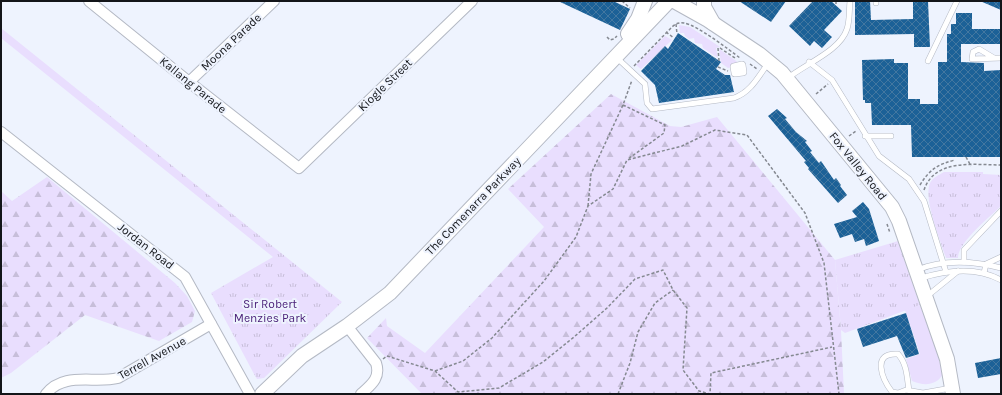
<svg xmlns="http://www.w3.org/2000/svg" width="1002" height="395" font-family="Karla,sans-serif">
<defs>
<pattern id="grass-tufts" width="24" height="20" patternUnits="userSpaceOnUse"><rect width="24" height="20" fill="#e9defe"/><path d="M3 7l-1-3M5 7V3M7 7l1-3M15 17l-1-3M17 17v-4M19 17l1-3" fill="none" stroke="#c7bed9"/></pattern>
<pattern id="forest-firs" width="22" height="20" patternUnits="userSpaceOnUse"><rect width="22" height="20" fill="#e9defe"/><path d="M5 1l3.5 6h-7zM16 11l3.5 6h-7z" fill="#c7bed9"/></pattern>
<pattern id="building-cross-hatch" width="8" height="8" patternUnits="userSpaceOnUse"><rect width="8" height="8" fill="#1c6197"/><path d="M0 0l8 8M0 8l8-8" fill="none" stroke="#4377a0"/></pattern>
</defs>
<rect width="100%" height="100%" fill="#eef3fe"/>
<g fill="url(#grass-tufts)">
<polygon points="1,28 342,302 264,378 257,379 254,374 211,293 273,257 1,38"/>
<path d="M944 172H983V174L1001 175V206C990 217 958 242 958 258H946C941 242 923 199 930 183 933 177 939 175 944 172Z"/>
<polygon points="898,241 920,305 845,333 841,330 835,260"/>
</g>
<g fill="url(#forest-firs)">
<polygon points="611,94 670,126 681,127 717,117 835,260 841,330 844,394 422,394 367,338 386,318 387,326 425,353 544,227 508,189"/>
<polygon points="47,177 175,283 187,296 195,311 192,322 159,341 85,315 11,373 1,378 1,191 12,201"/>
</g>
<g fill="#e9defe">
<polygon points="679,25 690,27 720,47 716,48 718,58 703,48 702,44 695,43 694,38 689,39 685,36 684,33 680,33"/>
<polygon points="665,36 672,40 641,69 636,65"/>
<polygon points="719,49 742,65 728,68 721,63"/>
<path d="M920 305 937 352 943 374C936 386 924 386 912 381L906 359 920 354 905 310Z"/>
</g>
<g fill="url(#building-cross-hatch)">
<polygon points="558,1 613,1 630,9 620,30"/>
<polygon points="739,1 786,1 771,22"/>
<polygon points="813,1 831,1 842,11 824,30 832,37 822,48 814,41 810,46 789,26"/>
<polygon points="855,1 870,1 871,20 913,19 913,1 928,1 930,47 914,47 914,34 855,35"/>
<polygon points="980,1 1001,1 1001,10"/>
<polygon points="956,13 972,13 972,29 1001,29 1001,44 961,44 961,62 984,63 984,71 1001,70 1001,157 912,157 911,125 872,125 871,103 865,103 865,100 863,100 862,60 894,59 894,63 908,63 908,99 920,99 920,104 938,104 938,62 947,62 947,34 951,34 951,24 956,24"/>
<polygon points="678,33 721,62 716,69 725,75 730,75 734,92 659,103 655,85 641,71 665,46 668,49"/>
<polygon points="777,109 787,118 785,119 796,132 807,141 805,142 812,151 810,152 819,163 821,161 834,180 836,178 841,185 840,186 847,195 838,203 808,169 809,168 804,162 806,161 768,116"/>
<polygon points="863,202 869,209 879,241 866,246 864,239 855,242 852,234 840,238 834,224 857,217 852,211"/>
<polygon points="906,313 919,354 906,358 897,336 863,347 857,329"/>
<polygon points="1001,358 1001,374 978,378 975,363"/>
</g>
<g fill="none" stroke-linecap="round" stroke-linejoin="round">
<defs>
<g id="service">
<polyline points="876,3 876,1"/>
<path d="M616 57 645 84 647 103 652 109 734 98C751 92 758 77 769 62"/>
<polyline points="994,58 979,49 973,52 972,59 1001,58"/>
<polyline points="928,61 957,1"/>
<polyline points="809,62 832,80 879,156 909,179 924,201 946,272"/>
<path d="M788 78C805 64 840 51 847 29 850 20 849 10 850 1"/>
<polyline points="865,136 891,136"/>
<polyline points="964,262 964,250 1001,211"/>
<path d="M917 270C943 259 975 261 1001 268"/>
<polyline points="984,273 986,264 1001,257"/>
<path d="M921 278C947 270 976 266 1001 280"/>
<polyline points="926,297 958,271"/>
<path d="M909 391C907 377 907 364 898 354 871 352 882 379 892 392L898 393 906 390 923 393 951 388"/>
</g>
<polygon id="pedestrian" points="742,65 743,72 735,73 734,67"/>
<g id="minor">
<polyline points="89,1 189,82 299,168 472,1"/>
<polyline points="189,82 274,1"/>
<polyline points="1,132 185,277 250,394"/>
<path d="M347 326 376 363C381 378 371 385 361 394"/>
<path d="M46 394C64 371 94 384 118 378L211 324"/>
</g>
<g id="secondary">
<polyline points="674,1 708,20 759,54 782,73 892,207 899,221 947,359 953,394"/>
<polyline points="704,1 704,7 713,23"/>
<polyline points="628,34 638,19 645,1"/>
<polyline points="262,394 302,356 347,326 390,293 669,1"/>
</g>
</defs>
<use href="#service" stroke="#b4b9c4" stroke-width="6"/>
<use href="#pedestrian" stroke="#b4b9c4" stroke-width="8"/>
<use href="#minor" stroke="#b4b9c4" stroke-width="12"/>
<use href="#secondary" stroke="#b4b9c4" stroke-width="16"/>
<g stroke="#858991" stroke-width="1.5" stroke-dasharray="3 2" stroke-linecap="butt">
<polyline points="622,1 630,8"/>
<polyline points="836,1 836,4"/>
<polyline points="676,24 677,34"/>
<polyline points="666,32 674,38"/>
<polyline points="607,37 610,40 614,39 617,36"/>
<polyline points="719,61 718,48 720,48 735,58"/>
<polyline points="750,64 757,69"/>
<path d="M634 66 672 27C675 24 679 22 684 23 697 25 728 49 740 58"/>
<polyline points="718,67 728,71"/>
<polyline points="816,94 828,84"/>
<polyline points="623,105 665,125 664,133 628,159"/>
<polyline points="849,136 856,131"/>
<polyline points="966,157 971,166"/>
<path d="M920 185C929 170 938 164 955 160"/>
<path d="M924 190C935 158 974 165 1001 165"/>
<polyline points="588,206 591,174 623,105 632,80"/>
<polyline points="887,224 890,233"/>
<polyline points="383,359 387,356 435,371 458,392 499,388 543,362 574,337 607,308 635,279 663,270 673,290 687,308 683,370 699,391 710,394 711,373 832,347"/>
<polyline points="435,371 463,361 492,338 544,281 576,237 588,206 613,189 627,160 682,146 715,130 747,135 805,213 824,263 839,394"/>
<polyline points="618,394 630,363 638,332 655,303 673,290"/>
</g>
<use href="#service" stroke="#fff" stroke-width="5"/>
<use href="#pedestrian" stroke="#fff" stroke-width="7"/>
<use href="#minor" stroke="#fff" stroke-width="10"/>
<use href="#secondary" stroke="#fff" stroke-width="14"/>
</g>
<g text-anchor="middle" dominant-baseline="central" stroke-width="4" stroke-linejoin="round" paint-order="stroke">
<g font-size="12" fill="#131519" stroke="#eef3fe">
<text transform="translate(231 42) rotate(-43)">Moona Parade</text>
<text transform="translate(193 85) rotate(39)">Kallang Parade</text>
<text transform="translate(385 85) rotate(-44)">Kiogle Street</text>
<text transform="translate(858 166) rotate(51)">Fox Valley Road</text>
<text transform="translate(473 206) rotate(-46)">The Comenarra Parkway</text>
<text transform="translate(146 246) rotate(38)">Jordan Road</text>
<text transform="translate(152 358) rotate(-29)">Terrell Avenue</text>
</g>
<g font-size="12" fill="#4c237a" stroke="#eef3fe">
<text x="270" y="304">Sir Robert<tspan x="270" dy="14">Menzies Park</tspan></text>
</g>
</g>
<rect width="1002" height="395" fill="none" stroke="#131519" stroke-width="4"/>
</svg>
